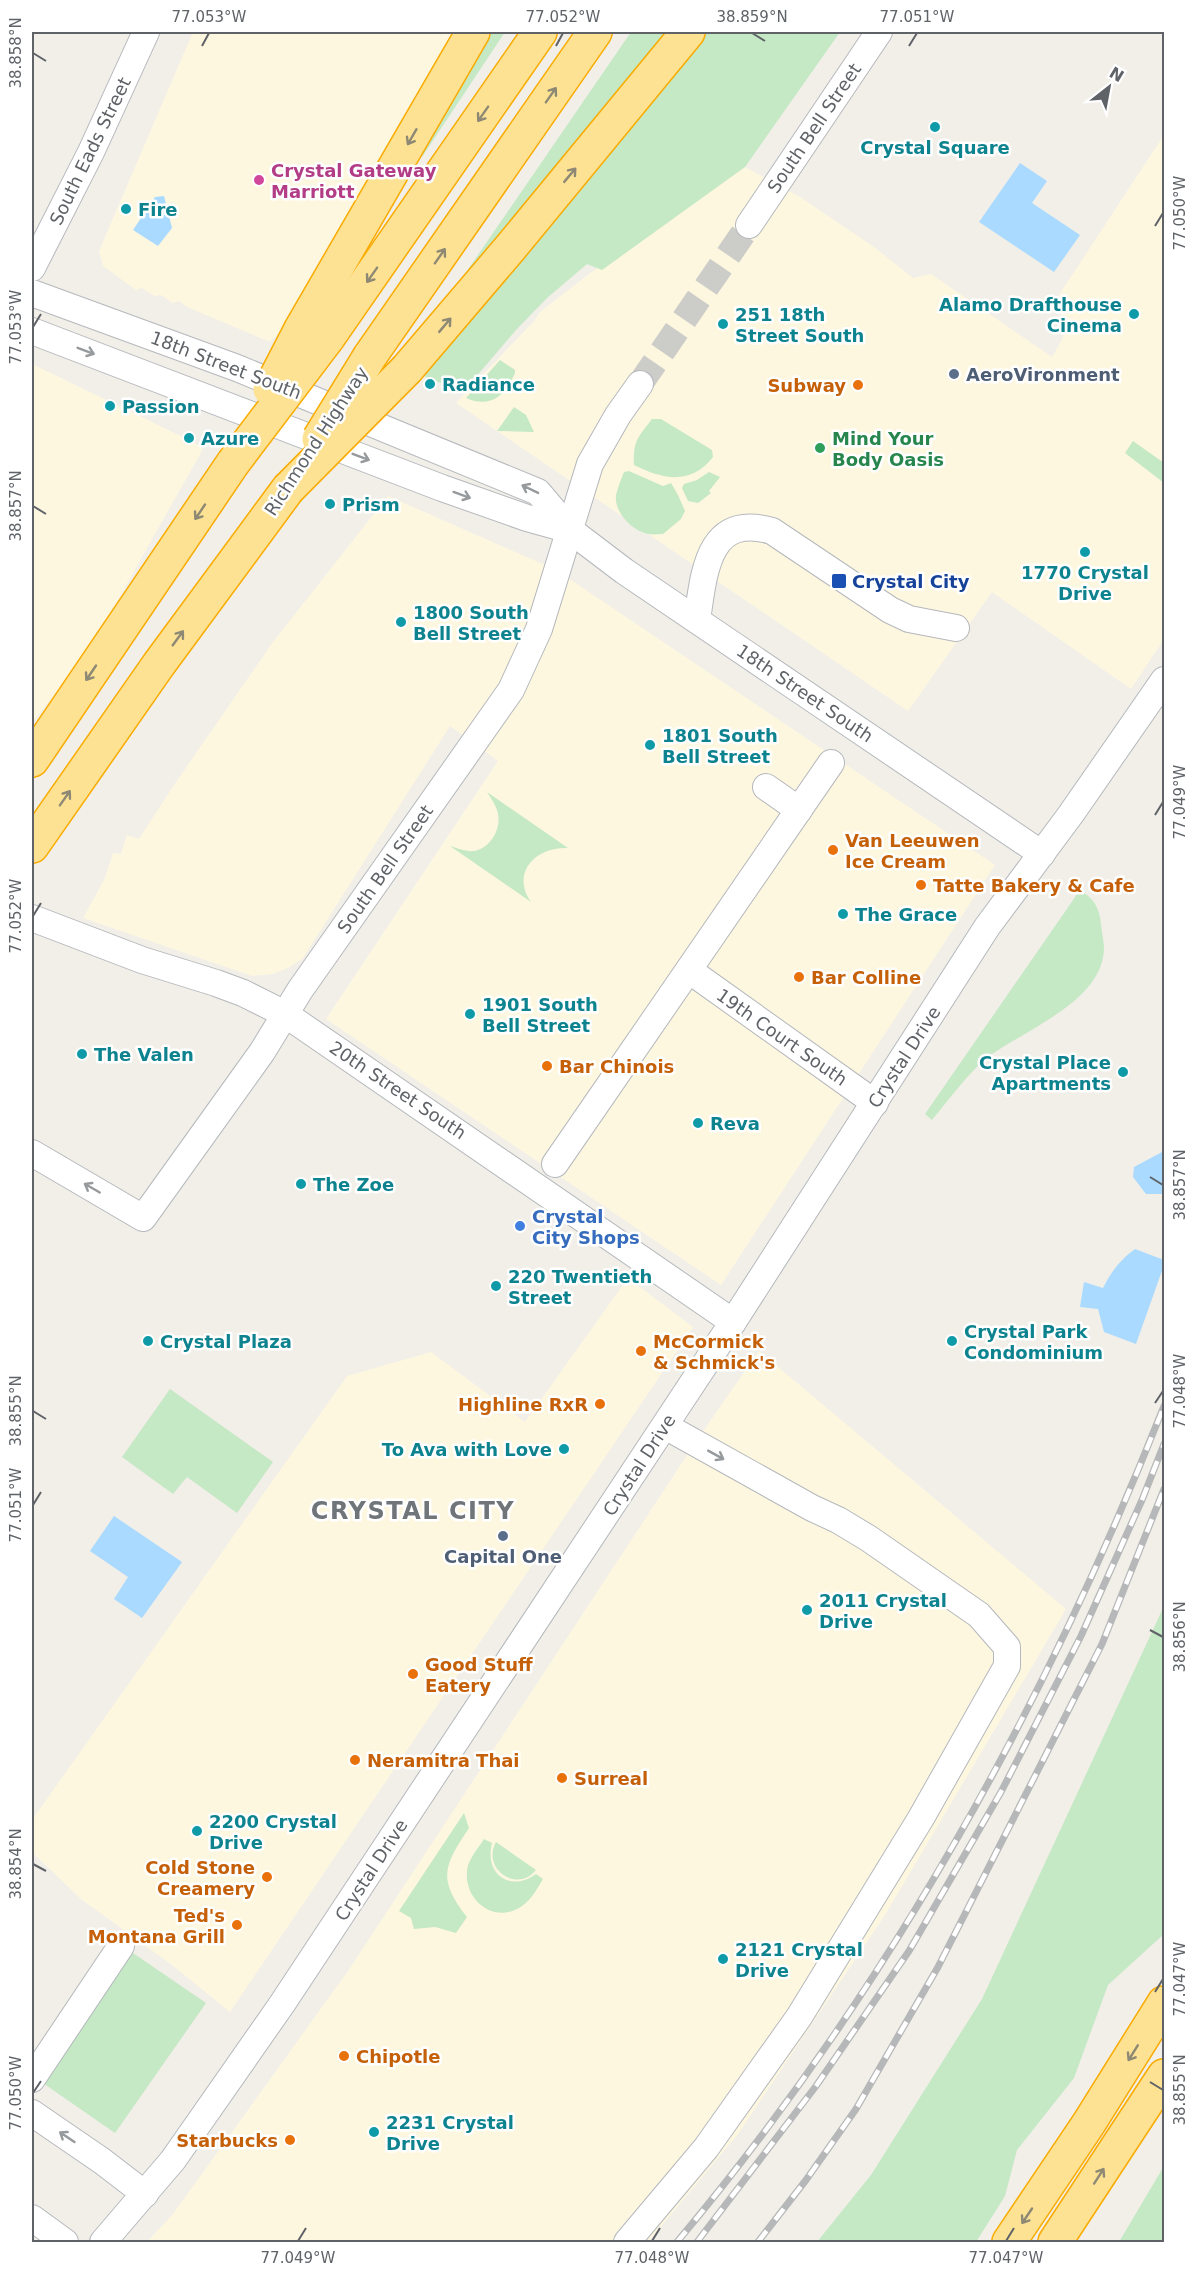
<svg xmlns="http://www.w3.org/2000/svg" width="1196" height="2274" font-family="'DejaVu Sans',sans-serif">
<rect width="100%" height="100%" fill="#f1efe8"/>
<g fill="#fef7e0">
<polygon points="193,32 454,32 386,154 287,324 270,342 187,307 179,301 173,303 161,295 155,296 142,288 136,290 103,266 99,251"/>
<polygon points="1164,135 1164,639 1131,689 992,592 908,711 456,403 535,320 540,312 589,274 745,167 800,197 874,247 913,278 931,274 1052,357 1063,338 1059,295"/>
<polygon points="32,364 195,443 203,449 89,651 32,723"/>
<polygon points="388,496 556,570 995,865 721,1285 326,1019 498,761 450,726 303,958 290,967 273,974 252,976 83,918 105,878 113,853 121,854 127,835 139,839 174,785 273,642"/>
<polygon points="628,1278 693,1327 230,2012 172,1965 81,1899 32,1852 32,1820 347,1376 431,1352 525,1422"/>
<polygon points="759,1351 1066,1609 885,1915 738,2134 648,2242 147,2242 173,2214 348,1971 699,1437"/>
</g>
<g fill="#c5e8c5">
<polygon points="486,32 505,32 422,157 415,154"/>
<polygon points="631,32 675,32 459,291 458,284"/>
<polygon points="705,32 840,32 745,167 602,270 587,264 547,298 516,330 463,392 419,374"/>
<path d="M500 360 515 370V373C505 395 491 409 466 398Z"/>
<polygon points="514,407 526,415 534,432 497,431"/>
<path d="M652 419H661L712 450 713 457C691 486 662 479 634 465 633 441 638 437 652 419Z"/>
<polygon points="1133,441 1164,463 1164,483 1125,453"/>
<path d="M629 471 663 486 671 483 678 495 685 511 681 519 663 534C658 534 652 535 648 534 631 530 614 512 616 495 618 487 621 479 624 472Z"/>
<polygon points="709,472 720,477 709,491 711,493 698,503 688,501 682,488 684,484 697,480"/>
<path d="M487 792 568 848C537 846 510 872 531 902L450 846C457 848 466 852 474 851 490 848 501 830 498 814 497 807 491 798 487 792Z"/>
<path d="M1080 890C1098 901 1100 912 1102 932 1103 938 1104 944 1104 950 1101 1003 1023 1030 987 1058 970 1071 947 1102 932 1120L925 1114Z"/>
<polygon points="170,1389 273,1462 237,1513 187,1477 173,1494 122,1457"/>
<polygon points="1164,1606 1164,1934 1108,1985 1074,2078 1017,2150 1005,2196 976,2242 817,2242 871,2175 982,1999"/>
<path d="M464 1813 469 1828C444 1865 437 1879 467 1917L456 1933 435 1927 414 1929 411 1918 399 1911Z"/>
<path d="M484 1839 492 1843C484 1874 510 1893 536 1874L543 1879C536 1891 529 1904 515 1910 489 1921 464 1897 467 1871 468 1859 478 1849 484 1839Z"/>
<path d="M496 1842 536 1870C517 1894 481 1868 496 1842Z"/>
<polygon points="130,1951 206,2003 115,2133 40,2081"/>
<polygon points="1164,2166 1164,2242 1119,2242"/>
</g>
<g fill="#aadaff">
<polygon points="1020,163 1047,181 1032,203 1080,235 1054,272 979,222"/>
<polygon points="164,196 172,228 158,246 133,230 155,197"/>
<polygon points="1164,1151 1164,1194 1146,1194 1133,1177 1134,1167"/>
<path d="M1135 1249 1164 1260V1265L1136 1344 1104 1332 1098 1309 1080 1307 1084 1282 1103 1288C1111 1272 1120 1260 1135 1249Z"/>
<polygon points="114,1516 182,1562 142,1618 114,1599 128,1577 90,1551"/>
</g>
<g fill="none" stroke-linecap="round" stroke-linejoin="round">
<polyline stroke="#ccccc8" stroke-width="26" stroke-dasharray="26 13" stroke-linecap="butt" points="640,384 749,225"/>
<defs>
<g id="minor">
<polyline points="749,225 879,32"/>
<polyline points="32,268 91,152 146,32"/>
<polyline points="32,293 237,368 538,492 570,530 624,571 1042,854"/>
<polyline points="32,331 442,488 527,518 570,530"/>
<path d="M697 620C704 574 707 512 772 531L890 610 909 619 956 628"/>
<polyline points="766,787 799,810"/>
<polyline points="32,918 142,960 216,983 243,993 285,1014 733,1322"/>
<polyline points="690,971 875,1103"/>
<polyline points="32,1153 143,1218 262,1052 300,990 511,690 539,629 590,464 618,415 640,384"/>
<polyline points="555,1164 831,763"/>
<polyline points="32,2079 121,1946"/>
<polyline points="32,2113 102,2161 145,2194"/>
<polyline points="32,2218 65,2242"/>
<polyline points="103,2242 173,2160 282,2004 733,1322 987,927 1071,814 1164,680"/>
<polyline points="627,2242 706,2148 799,2017 921,1818 1007,1666 1007,1647 979,1615 868,1538 838,1520 812,1508 665,1426"/>
</g>
<g id="highway">
<polyline points="301,329 473,32"/>
<polyline points="327,339 540,32"/>
<polyline points="370,356 595,32"/>
<polyline points="407,369 511,247 688,32"/>
<polyline points="32,760 233,463"/>
<polyline points="32,846 159,664 288,489"/>
<polyline points="1009,2242 1089,2123 1164,2003"/>
<polyline points="1055,2242 1164,2076"/>
</g>
</defs>
<use href="#minor" stroke="#b5b8bc" stroke-width="28"/>
<use href="#highway" stroke="#f9ab00" stroke-width="36"/>
<use href="#minor" stroke="#fff" stroke-width="26"/>
<use href="#highway" stroke="#fde293" stroke-width="33"/>
<defs>
<g id="rail">
<path d="M677 2242C885 1994 1045 1707 1164 1406"/>
<polyline points="697,2242 816,2086 909,1951 1001,1792 1081,1636 1142,1500 1164,1444"/>
<polyline points="758,2242 806,2180 856,2109 938,1967 1102,1644 1164,1489"/>
</g>
</defs>
<use href="#rail" stroke="#b6b7b8" stroke-width="7"/>
<use href="#rail" stroke="#fff" stroke-width="4.5" stroke-dasharray="14" stroke-linecap="butt"/>
<defs>
<g id="highway-bridge">
<polyline points="270,389 301,329"/>
<polyline points="319,439 370,356"/>
<polyline points="233,463 327,339"/>
<polyline points="288,489 407,369"/>
</g>
</defs>
<use href="#highway-bridge" stroke="#f9ab00" stroke-width="36" stroke-linecap="butt"/>
<use href="#highway-bridge" stroke="#fde293" stroke-width="33"/>
</g>
<defs><path id="oneway-shaft" d="M-6 0H5M1.5-3L5.5 0L1.5 3" fill="none" stroke-width="1.6" stroke-linecap="round" stroke-linejoin="round" transform="scale(1.5)"/></defs>
<g stroke="#8e8975">
<use href="#oneway-shaft" transform="translate(551 95) rotate(-55)"/>
<use href="#oneway-shaft" transform="translate(483 114) rotate(125)"/>
<use href="#oneway-shaft" transform="translate(412 137) rotate(120)"/>
<use href="#oneway-shaft" transform="translate(570 175) rotate(-50)"/>
<use href="#oneway-shaft" transform="translate(440 256) rotate(-55)"/>
<use href="#oneway-shaft" transform="translate(372 275) rotate(125)"/>
<use href="#oneway-shaft" transform="translate(445 325) rotate(-50)"/>
<use href="#oneway-shaft" transform="translate(200 512) rotate(124)"/>
<use href="#oneway-shaft" transform="translate(178 638) rotate(-54)"/>
<use href="#oneway-shaft" transform="translate(91 673) rotate(124)"/>
<use href="#oneway-shaft" transform="translate(65 798) rotate(-55)"/>
<use href="#oneway-shaft" transform="translate(1133 2053) rotate(122)"/>
<use href="#oneway-shaft" transform="translate(1099 2176) rotate(-57)"/>
<use href="#oneway-shaft" transform="translate(1027 2216) rotate(124)"/>
</g>
<g stroke="#979a9d">
<use href="#oneway-shaft" transform="translate(86 351) rotate(21)"/>
<use href="#oneway-shaft" transform="translate(361 457) rotate(21)"/>
<use href="#oneway-shaft" transform="translate(530 489) rotate(-154)"/>
<use href="#oneway-shaft" transform="translate(462 495) rotate(20)"/>
<use href="#oneway-shaft" transform="translate(92 1188) rotate(-150)"/>
<use href="#oneway-shaft" transform="translate(716 1455) rotate(29)"/>
<use href="#oneway-shaft" transform="translate(67 2137) rotate(-146)"/>
</g>
<path fill="none" stroke="#5f6368" stroke-width="2" d="M752 33 765 41M202 46 209 33M556 46 563 33M909 46 917 33M33 53 46 61M1155 226 1163 213M33 327 41 314M33 506 46 514M1155 815 1163 802M33 916 41 903M1150 1177 1163 1185M1155 1403 1163 1391M33 1411 46 1419M33 1505 41 1492M1150 1630 1163 1637M33 1864 46 1871M1155 1992 1163 1979M1150 2082 1163 2090M33 2093 41 2081M298 2241 306 2228M652 2241 660 2228M1006 2241 1014 2228"/>
<g fill="#0f9aa8" stroke="#fff" stroke-width="2">
<circle cx="935" cy="127" r="6"/>
<circle cx="126" cy="209" r="6"/>
<circle cx="1134" cy="314" r="6"/>
<circle cx="723" cy="324" r="6"/>
<circle cx="430" cy="384" r="6"/>
<circle cx="110" cy="406" r="6"/>
<circle cx="189" cy="438" r="6"/>
<circle cx="330" cy="504" r="6"/>
<circle cx="1085" cy="552" r="6"/>
<circle cx="401" cy="622" r="6"/>
<circle cx="650" cy="745" r="6"/>
<circle cx="843" cy="914" r="6"/>
<circle cx="470" cy="1014" r="6"/>
<circle cx="82" cy="1054" r="6"/>
<circle cx="1123" cy="1072" r="6"/>
<circle cx="698" cy="1123" r="6"/>
<circle cx="301" cy="1184" r="6"/>
<circle cx="496" cy="1286" r="6"/>
<circle cx="148" cy="1341" r="6"/>
<circle cx="952" cy="1341" r="6"/>
<circle cx="564" cy="1449" r="6"/>
<circle cx="807" cy="1610" r="6"/>
<circle cx="197" cy="1831" r="6"/>
<circle cx="723" cy="1959" r="6"/>
<circle cx="374" cy="2132" r="6"/>
</g>
<circle fill="#d1479c" stroke="#fff" stroke-width="2" cx="259" cy="180" r="6"/>
<g fill="#5c6f8a" stroke="#fff" stroke-width="2">
<circle cx="954" cy="374" r="6"/>
<circle cx="503" cy="1536" r="6"/>
</g>
<g fill="#e8710a" stroke="#fff" stroke-width="2">
<circle cx="858" cy="385" r="6"/>
<circle cx="833" cy="850" r="6"/>
<circle cx="921" cy="885" r="6"/>
<circle cx="799" cy="977" r="6"/>
<circle cx="547" cy="1066" r="6"/>
<circle cx="641" cy="1351" r="6"/>
<circle cx="600" cy="1404" r="6"/>
<circle cx="413" cy="1674" r="6"/>
<circle cx="355" cy="1760" r="6"/>
<circle cx="562" cy="1778" r="6"/>
<circle cx="267" cy="1877" r="6"/>
<circle cx="237" cy="1925" r="6"/>
<circle cx="344" cy="2056" r="6"/>
<circle cx="290" cy="2140" r="6"/>
</g>
<circle fill="#2e9e5b" stroke="#fff" stroke-width="2" cx="820" cy="448" r="6"/>
<rect fill="#1a4fb4" stroke="#fff" stroke-width="2" x="831" y="573" width="16" height="16" rx="3"/>
<circle fill="#3f7fe0" stroke="#fff" stroke-width="2" cx="520" cy="1226" r="6"/>
<g text-anchor="middle" dominant-baseline="central" stroke-width="5" stroke-linejoin="round" paint-order="stroke">
<g font-size="18" fill="#5f6368" stroke="#fff">
<text transform="translate(814 128) rotate(-56)">South Bell Street</text>
<text transform="translate(90 151) rotate(-64)">South Eads Street</text>
<text transform="translate(226 365) rotate(21)">18th Street South</text>
<text transform="translate(316 441) rotate(-57)">Richmond Highway</text>
<text transform="translate(805 693) rotate(34)">18th Street South</text>
<text transform="translate(385 869) rotate(-55)">South Bell Street</text>
<text transform="translate(782 1037) rotate(35)">19th Court South</text>
<text transform="translate(904 1057) rotate(-57)">Crystal Drive</text>
<text transform="translate(398 1090) rotate(34)">20th Street South</text>
<text transform="translate(639 1465) rotate(-57)">Crystal Drive</text>
<text transform="translate(371 1870) rotate(-57)">Crystal Drive</text>
</g>
<g font-size="18" font-weight="bold" fill="#0d838f" stroke="#fff" text-anchor="start">
<text x="935" y="147" text-anchor="middle">Crystal Square</text>
<text x="138" y="209">Fire</text>
<text x="1122" y="304" text-anchor="end">Alamo Drafthouse<tspan x="1122" dy="21">Cinema</tspan></text>
<text x="735" y="314">251 18th<tspan x="735" dy="21">Street South</tspan></text>
<text x="442" y="384">Radiance</text>
<text x="122" y="406">Passion</text>
<text x="201" y="438">Azure</text>
<text x="342" y="504">Prism</text>
<text x="1085" y="572" text-anchor="middle">1770 Crystal<tspan x="1085" dy="21">Drive</tspan></text>
<text x="413" y="612">1800 South<tspan x="413" dy="21">Bell Street</tspan></text>
<text x="662" y="735">1801 South<tspan x="662" dy="21">Bell Street</tspan></text>
<text x="855" y="914">The Grace</text>
<text x="482" y="1004">1901 South<tspan x="482" dy="21">Bell Street</tspan></text>
<text x="94" y="1054">The Valen</text>
<text x="1111" y="1062" text-anchor="end">Crystal Place<tspan x="1111" dy="21">Apartments</tspan></text>
<text x="710" y="1123">Reva</text>
<text x="313" y="1184">The Zoe</text>
<text x="508" y="1276">220 Twentieth<tspan x="508" dy="21">Street</tspan></text>
<text x="964" y="1331">Crystal Park<tspan x="964" dy="21">Condominium</tspan></text>
<text x="160" y="1341">Crystal Plaza</text>
<text x="552" y="1449" text-anchor="end">To Ava with Love</text>
<text x="819" y="1600">2011 Crystal<tspan x="819" dy="21">Drive</tspan></text>
<text x="209" y="1821">2200 Crystal<tspan x="209" dy="21">Drive</tspan></text>
<text x="735" y="1949">2121 Crystal<tspan x="735" dy="21">Drive</tspan></text>
<text x="386" y="2122">2231 Crystal<tspan x="386" dy="21">Drive</tspan></text>
</g>
<g font-size="18" font-weight="bold" fill="#b23c85" stroke="#fff" text-anchor="start">
<text x="271" y="170">Crystal Gateway<tspan x="271" dy="21">Marriott</tspan></text>
</g>
<g font-size="18" font-weight="bold" fill="#4e5e75" stroke="#fff" text-anchor="start">
<text x="966" y="374">AeroVironment</text>
<text x="503" y="1556" text-anchor="middle">Capital One</text>
</g>
<g font-size="18" font-weight="bold" fill="#c56008" stroke="#fff" text-anchor="start">
<text x="846" y="385" text-anchor="end">Subway</text>
<text x="845" y="840">Van Leeuwen<tspan x="845" dy="21">Ice Cream</tspan></text>
<text x="933" y="885">Tatte Bakery &amp; Cafe</text>
<text x="811" y="977">Bar Colline</text>
<text x="559" y="1066">Bar Chinois</text>
<text x="653" y="1341">McCormick<tspan x="653" dy="21">&amp; Schmick's</tspan></text>
<text x="588" y="1404" text-anchor="end">Highline RxR</text>
<text x="425" y="1664">Good Stuff<tspan x="425" dy="21">Eatery</tspan></text>
<text x="367" y="1760">Neramitra Thai</text>
<text x="574" y="1778">Surreal</text>
<text x="255" y="1867" text-anchor="end">Cold Stone<tspan x="255" dy="21">Creamery</tspan></text>
<text x="225" y="1915" text-anchor="end">Ted's<tspan x="225" dy="21">Montana Grill</tspan></text>
<text x="356" y="2056">Chipotle</text>
<text x="278" y="2140" text-anchor="end">Starbucks</text>
</g>
<g font-size="18" font-weight="bold" fill="#27864d" stroke="#fff" text-anchor="start">
<text x="832" y="438">Mind Your<tspan x="832" dy="21">Body Oasis</tspan></text>
</g>
<g font-size="18" font-weight="bold" fill="#164399" stroke="#fff" text-anchor="start">
<text x="852" y="581">Crystal City</text>
</g>
<g font-size="18" font-weight="bold" fill="#366cbe" stroke="#fff" text-anchor="start">
<text x="532" y="1216">Crystal<tspan x="532" dy="21">City Shops</tspan></text>
</g>
<g font-size="24" font-weight="bold" letter-spacing="1.5" fill="#70757a" stroke="#fff">
<text x="413" y="1511">CRYSTAL CITY</text>
</g>
</g>
<rect width="1196" height="2274" fill="none" stroke="#ffffff" stroke-width="66"/>
<g transform="translate(1109 87) rotate(31)" stroke="#ffffff" stroke-width="4.5" paint-order="stroke">
<path d="M0-4.5L10 22L0 15L-10 22Z" fill="#5f6368"/>
<text y="-9" font-size="16" font-weight="bold" text-anchor="middle" fill="#5f6368">N</text>
</g>
<rect x="33" y="33" width="1130" height="2208" fill="none" stroke="#5f6368" stroke-width="2"/>
<g font-size="15" text-anchor="middle" fill="#5f6368">
<text x="209" y="22">77.053°W</text>
<text x="563" y="22">77.052°W</text>
<text x="752" y="22">38.859°N</text>
<text x="917" y="22">77.051°W</text>
<text transform="translate(16 53) rotate(-90)" y="5">38.858°N</text>
<text transform="translate(1180 213) rotate(-90)" y="5">77.050°W</text>
<text transform="translate(16 327) rotate(-90)" y="5">77.053°W</text>
<text transform="translate(16 506) rotate(-90)" y="5">38.857°N</text>
<text transform="translate(1180 802) rotate(-90)" y="5">77.049°W</text>
<text transform="translate(16 916) rotate(-90)" y="5">77.052°W</text>
<text transform="translate(1180 1185) rotate(-90)" y="5">38.857°N</text>
<text transform="translate(1180 1391) rotate(-90)" y="5">77.048°W</text>
<text transform="translate(16 1411) rotate(-90)" y="5">38.855°N</text>
<text transform="translate(16 1505) rotate(-90)" y="5">77.051°W</text>
<text transform="translate(1180 1637) rotate(-90)" y="5">38.856°N</text>
<text transform="translate(16 1864) rotate(-90)" y="5">38.854°N</text>
<text transform="translate(1180 1979) rotate(-90)" y="5">77.047°W</text>
<text transform="translate(1180 2090) rotate(-90)" y="5">38.855°N</text>
<text transform="translate(16 2093) rotate(-90)" y="5">77.050°W</text>
<text x="298" y="2263">77.049°W</text>
<text x="652" y="2263">77.048°W</text>
<text x="1006" y="2263">77.047°W</text>
</g>
</svg>
